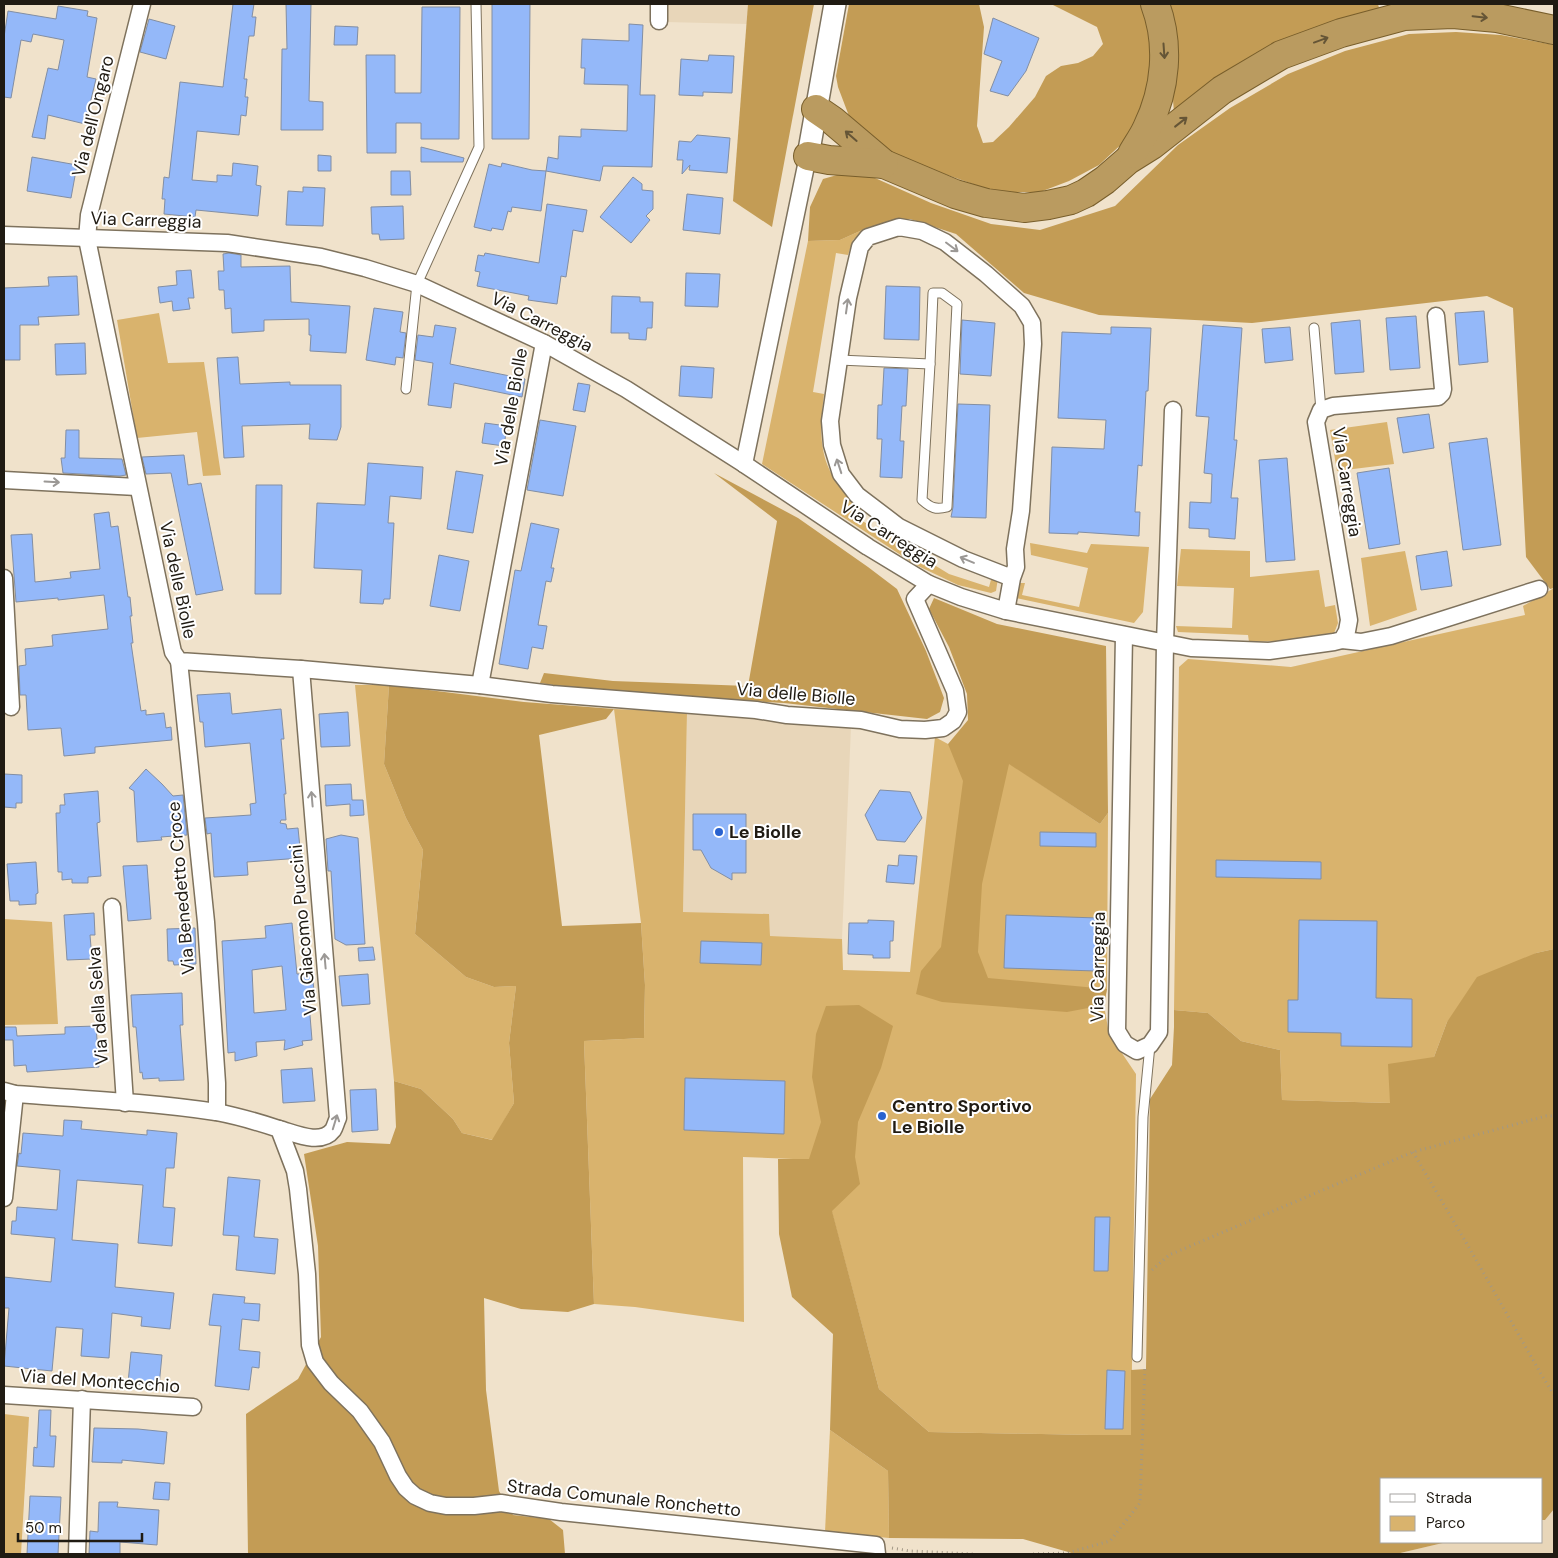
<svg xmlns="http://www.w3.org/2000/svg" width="1558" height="1558" font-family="'DM Sans',sans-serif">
<rect width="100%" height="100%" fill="#f0e2cb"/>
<g fill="#e8d6b9">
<polygon points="667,4 748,4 747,24 666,22"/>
<polygon points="687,712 851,727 842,939 770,936 769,915 683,912"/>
<polygon points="1554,1509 1554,1554 1396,1554 1447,1542 1542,1542 1542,1520 1545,1520"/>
</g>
<g fill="#d9b36d">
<path d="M869 227 853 240 848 255 836 253 813 392 824 394C821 420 818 447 830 471 835 482 849 494 857 504L851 514 949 574 989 587 992 576 998 578 996 591 991 593 958 585 916 565 762 464 808 241 840 240Z"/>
<polygon points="159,313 168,363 204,362 221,475 203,476 197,432 137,438 117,320"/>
<polygon points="1387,422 1394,464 1337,471 1330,430"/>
<polygon points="1030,543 1087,553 1091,544 1149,547 1143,612 1134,623 1016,598 1019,583 1025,583 1022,595 1079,607 1088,568 1031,555"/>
<polygon points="1181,549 1250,551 1250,577 1319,570 1325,607 1335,605 1338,623 1333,636 1305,640 1249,642 1248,635 1178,632 1176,626 1232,628 1234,588 1177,586"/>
<polygon points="1405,551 1417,610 1370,626 1361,558"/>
<polygon points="1554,588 1554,949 1536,953 1447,1022 1434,1057 1391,1103 1282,1100 1280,1050 1241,1041 1208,1013 1174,1010 1179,667 1188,659 1291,667 1525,615 1523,606"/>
<polygon points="355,685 389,685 384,764 406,818 423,850 415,934 466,977 494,987 516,986 509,1043 514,1103 493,1140 462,1133 453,1119 421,1089 394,1081"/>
<polygon points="614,709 687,712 683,912 769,914 770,936 842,939 843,970 910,972 935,737 948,744 1009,763 1100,824 1108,813 1107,988 1104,1005 1109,1034 1136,1074 1131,1435 1092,1435 929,1432 879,1389 818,1160 743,1157 744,1322 635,1307 594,1304 584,1041 644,1038 645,985 641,923"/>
<polygon points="4,919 52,922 58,1024 4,1025"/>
<polygon points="4,1414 29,1417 21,1554 4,1554"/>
<polygon points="830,1430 888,1471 889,1538 825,1532"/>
</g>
<g fill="#c39c55">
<polygon points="748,4 814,4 772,227 733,201"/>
<polygon points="849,4 979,4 984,27 977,126 983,143 993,142 1009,127 1035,97 1046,76 1061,66 1078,63 1093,56 1103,44 1097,27 1051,4 1141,4 1143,7 1150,38 1150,64 1146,102 1126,140 1099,165 1069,181 1040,192 1013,192 987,189 919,165 887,151 861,133 849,116 838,87 836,76"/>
<path d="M1169 4H1378L1380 12 1174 113C1173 100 1172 87 1172 74 1172 50 1179 27 1169 4Z"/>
<polygon points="1456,32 1501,35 1554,45 1554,588 1550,589 1526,557 1513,308 1487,296 1252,323 1099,315 1024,293 956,234 910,219 869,227 840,240 808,241 810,207 823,179 844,173 866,174 931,203 991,224 1040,230 1115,206 1178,145 1230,108 1288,74 1345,51 1409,34"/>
<polygon points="714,473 798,518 868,567 897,589 926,651 944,698 940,712 927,719 784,703 609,693 540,683 544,673 613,681 748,686 777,521"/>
<polygon points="934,598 997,624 1106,646 1108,813 1100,824 1009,764 982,884 978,952 988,978 1107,989 1104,1005 1067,1012 942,1002 916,994 921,971 941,947 963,781 948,744 968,720 967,694 949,647 929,609"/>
<polygon points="389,685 524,702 614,709 606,719 539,735 562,926 641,923 645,985 644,1038 584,1041 594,1304 568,1312 521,1309 484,1298 486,1390 499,1491 513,1515 549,1519 563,1530 565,1554 248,1554 246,1414 298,1379 321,1337 318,1246 304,1154 347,1142 390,1144 396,1127 394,1081 421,1089 453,1119 462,1133 492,1140 514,1103 509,1043 516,986 494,987 466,977 415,934 423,850 406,818 384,764"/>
<polygon points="1554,949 1554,1509 1545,1520 1542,1520 1542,1479 1382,1479 1382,1542 1447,1542 1396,1554 1075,1554 1023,1539 889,1538 888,1471 830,1430 833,1334 792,1297 779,1234 778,1159 809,1159 821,1122 812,1077 816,1034 826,1006 859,1005 893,1026 881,1068 858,1122 855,1157 860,1184 832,1211 879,1389 929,1432 1092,1435 1131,1435 1131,1370 1146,1369 1150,1099 1172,1065 1174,1027 1174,1010 1208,1013 1241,1041 1280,1050 1282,1100 1390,1103 1388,1064 1434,1057 1447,1022 1477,977 1536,953"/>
</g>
<g fill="#94b8f9" stroke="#828ea3" fill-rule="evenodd">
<polygon points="233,4 254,4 252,17 256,17 254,36 249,36 244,79 247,79 245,97 248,97 246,116 241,115 239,135 197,131 192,180 217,182 217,175 232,176 233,163 258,166 256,185 261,186 258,216 196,210 195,217 164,214 165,199 162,199 164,177 169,178 180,82 223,87"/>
<polygon points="286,4 311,4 309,101 323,102 323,130 281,130 282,49 287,49"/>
<polygon points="492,4 530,4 529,139 492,139"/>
<polygon points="58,6 88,11 87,16 97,18 87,77 96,79 85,124 48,115 45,139 32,137 48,68 58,70 64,40 33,34 31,42 21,40 11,98 4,97 4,37 8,11 56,19"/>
<polygon points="422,7 460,7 459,139 421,139 421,123 396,123 396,153 367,153 366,55 395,55 395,93 421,93"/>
<polygon points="993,18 1039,38 1026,71 1008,96 990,91 1002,61 984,54"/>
<polygon points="149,19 175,26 166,59 140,52"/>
<polygon points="629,24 643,25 640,95 655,95 652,167 603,166 600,181 546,171 548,157 558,159 559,136 581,137 581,129 627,131 628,85 584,84 585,68 581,68 582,39 629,41"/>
<polygon points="335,26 358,27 357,45 334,45"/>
<polygon points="709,55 734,56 732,93 703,92 703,96 679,95 681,59 708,61"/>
<polygon points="697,135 730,138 727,173 689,170 690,165 682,174 683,160 677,160 679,141 691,142"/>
<polygon points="421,147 464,158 463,162 421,162"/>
<polygon points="318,155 331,156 331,171 318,171"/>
<polygon points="32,157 77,165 71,198 27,191"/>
<polygon points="502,163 532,170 546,171 541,211 512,207 511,212 508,211 503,230 492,228 491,231 474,227 489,164 501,167"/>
<polygon points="391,171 410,171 411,195 391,195"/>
<polygon points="633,177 642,184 642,190 653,191 653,209 646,216 650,220 631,243 600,217"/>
<polygon points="303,187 325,188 323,226 286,225 288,191 303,192"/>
<polygon points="687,194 723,198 720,234 683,230"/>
<polygon points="547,204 587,210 583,232 573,230 566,277 561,276 557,304 528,300 529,296 477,286 480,272 475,271 478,255 484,256 485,253 539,263"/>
<polygon points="403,206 404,239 380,240 379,234 372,234 371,207"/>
<polygon points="229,253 241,255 241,267 290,266 291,302 350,306 346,353 310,351 311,335 309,335 309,319 264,320 264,331 232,333 231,308 225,309 224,290 219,290 218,271 224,271 223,254"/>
<polygon points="191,270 194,298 188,298 190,309 173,311 172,301 160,303 158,287 177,285 176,271"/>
<polygon points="686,273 720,274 718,307 685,306"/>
<polygon points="77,276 79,315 38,317 39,325 20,325 20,360 4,360 4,288 49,286 48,277"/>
<polygon points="886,286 920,287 919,340 884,339"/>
<polygon points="612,296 640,297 640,302 653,302 652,328 647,328 646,340 629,339 629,333 611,333"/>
<polygon points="374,308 403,312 400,332 406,333 403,358 396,357 395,365 366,360"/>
<polygon points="1484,311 1488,362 1459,365 1455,313"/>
<polygon points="1416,316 1420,368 1390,370 1386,318"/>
<polygon points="962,320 995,323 991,376 960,374"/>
<polygon points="1360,320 1364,372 1335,374 1331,323"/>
<polygon points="435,325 456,328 450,364 525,379 522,397 454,383 451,408 428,405 433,363 415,360 418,335 433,337"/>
<polygon points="1203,325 1242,328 1234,440 1237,440 1231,498 1238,498 1235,539 1209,537 1209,529 1189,528 1190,502 1211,503 1212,474 1204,473 1209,417 1196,416"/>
<polygon points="1111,327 1151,328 1148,391 1146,391 1142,466 1138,465 1135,512 1140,512 1139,536 1078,532 1078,534 1049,533 1052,447 1104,449 1106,420 1058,418 1062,332 1111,334"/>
<polygon points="1290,327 1293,360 1265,363 1262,329"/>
<polygon points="85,343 86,374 56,375 55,344"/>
<polygon points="238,357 240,384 290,382 290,385 341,385 341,427 337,440 309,439 310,424 242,426 244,457 224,458 217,358"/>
<polygon points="681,366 714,368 712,398 679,396"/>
<polygon points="884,368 908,369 906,406 902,406 900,441 904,441 902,478 880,477 882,439 877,439 878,405 882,405"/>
<polygon points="578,383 590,385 585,412 573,410"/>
<polygon points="958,404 990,405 986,518 951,517 953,507"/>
<polygon points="1429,414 1434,448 1403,453 1397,418"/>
<polygon points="540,420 576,426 563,496 527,490"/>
<polygon points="485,423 507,426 504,446 482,443"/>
<polygon points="66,430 79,430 79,458 122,459 126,475 120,476 63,473 61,458 65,458"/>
<polygon points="1487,438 1501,545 1463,550 1449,443"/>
<polygon points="184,455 188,485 201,483 223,590 196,595 171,473 146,474 142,457"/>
<polygon points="1287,458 1295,560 1266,562 1259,460"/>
<polygon points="368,463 423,467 421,499 390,496 388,523 394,523 390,599 384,599 383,604 360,603 362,570 314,568 317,503 365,505"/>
<polygon points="1389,468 1400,544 1369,549 1357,473"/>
<polygon points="456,471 483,475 473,533 447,529"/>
<polygon points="256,485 282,485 281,594 255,594"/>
<polygon points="109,512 111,527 118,526 128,597 130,597 132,616 130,616 133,643 131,643 141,711 146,710 146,715 164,713 166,728 171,727 172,740 95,747 95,753 64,756 61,728 28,730 26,695 20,695 19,666 26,665 25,649 53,646 52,635 108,629 104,595 58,600 58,598 16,602 11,535 32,534 35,582 71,578 70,572 100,569 94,514"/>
<polygon points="531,523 559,529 551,568 554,568 551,582 546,581 538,625 547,626 543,649 532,647 528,669 499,664 515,570 521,571"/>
<polygon points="1447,551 1452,586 1421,590 1416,556"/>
<polygon points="439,555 469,561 460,611 430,606"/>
<polygon points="230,693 232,714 281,709 284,739 281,739 286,794 284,794 286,820 281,820 280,823 286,824 287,829 298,828 301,858 247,862 248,875 214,877 211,833 207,834 205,818 251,815 250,804 256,803 250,743 205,747 203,722 200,722 197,695"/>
<polygon points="348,712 350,746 321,747 319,714"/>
<polygon points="146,769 162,784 173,796 183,795 187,835 161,837 162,840 137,842 134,791 129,788"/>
<polygon points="4,774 22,775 22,803 16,803 16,808 4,807"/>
<polygon points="351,784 352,800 363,800 364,815 350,816 350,804 326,806 325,785"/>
<polygon points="880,790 910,792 922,818 905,842 877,840 865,815"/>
<polygon points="98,791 100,822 97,823 101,876 88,877 88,883 72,883 72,879 62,880 62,872 58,872 56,813 60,813 60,805 65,805 64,794"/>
<polygon points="693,814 746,814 746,873 732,873 732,880 711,868 701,850 693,850"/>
<polygon points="1040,832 1096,833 1096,847 1040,846"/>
<polygon points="341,835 358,838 365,944 346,945 335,939 331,871 328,871 326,839"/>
<polygon points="899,855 917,856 914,884 886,882 888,865 898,866"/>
<polygon points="1216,860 1321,862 1321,879 1216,877"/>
<polygon points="36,862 38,893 36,894 36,904 19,905 19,901 10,901 7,864"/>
<polygon points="147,865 151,919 128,921 123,866"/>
<polygon points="94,913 95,935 90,935 92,959 67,960 64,915"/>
<polygon points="1006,915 1098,918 1096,971 1004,968"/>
<polygon points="868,920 894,921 893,941 890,941 890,958 873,958 873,955 848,954 849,923 868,923"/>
<polygon points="1299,920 1377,921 1376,998 1412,999 1412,1047 1341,1046 1341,1033 1288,1032 1288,1000 1298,1000"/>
<path d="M292 923 297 974 312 973 314 990 308 991 312 1040 302 1041 303 1045 284 1050 285 1040 256 1042 257 1056 235 1061V1052L228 1053 222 941 266 938 265 926ZM282 966 286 1010 254 1013 252 970Z"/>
<polygon points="195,928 196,964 174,965 173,961 168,961 167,929"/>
<polygon points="701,941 762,943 761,965 700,963"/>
<polygon points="373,947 375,960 359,961 358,948"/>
<polygon points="368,974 370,1004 342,1006 339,976"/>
<polygon points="182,993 183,1025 180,1025 184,1080 159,1081 159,1078 143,1079 142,1072 140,1073 136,1027 133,1027 131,995"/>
<polygon points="96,1026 99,1067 27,1072 26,1065 14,1066 13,1040 4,1040 4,1027 16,1027 17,1036 65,1034 65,1027"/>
<polygon points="312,1068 315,1101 283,1103 281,1070"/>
<polygon points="685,1078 785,1081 784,1134 684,1130"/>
<polygon points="376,1089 378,1130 352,1132 350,1090"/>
<polygon points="64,1120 82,1121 81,1129 147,1135 147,1130 177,1133 174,1168 166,1168 163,1207 175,1208 172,1246 138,1243 143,1185 77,1180 72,1240 118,1244 115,1287 174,1293 170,1329 141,1326 142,1317 112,1313 109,1358 81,1356 83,1329 56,1327 52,1371 4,1366 9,1308 4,1308 4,1277 51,1282 55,1238 11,1234 12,1221 16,1221 17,1207 57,1210 60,1170 17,1166 19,1153 21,1154 23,1133 63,1136"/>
<polygon points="228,1177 260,1180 254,1237 278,1239 275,1274 236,1270 239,1236 223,1235"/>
<polygon points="1095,1217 1110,1217 1108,1271 1094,1271"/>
<polygon points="213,1294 245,1297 244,1303 260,1304 259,1321 242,1319 239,1350 260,1352 259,1368 252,1367 249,1390 215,1386 221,1326 209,1325"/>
<polygon points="131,1352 162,1355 159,1386 128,1383"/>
<polygon points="1107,1370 1125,1371 1123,1429 1105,1429"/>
<polygon points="39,1410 51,1410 50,1436 56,1436 54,1467 33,1466 34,1447 37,1448"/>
<polygon points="94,1428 138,1429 167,1432 164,1464 122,1460 122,1463 92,1462"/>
<polygon points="155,1482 170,1483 169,1500 153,1499"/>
<polygon points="30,1496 61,1497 58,1554 27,1554"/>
<polygon points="99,1502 118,1502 117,1507 159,1510 157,1545 120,1542 120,1554 89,1554 90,1531 98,1532"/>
</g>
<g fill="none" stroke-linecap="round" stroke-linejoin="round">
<defs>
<g id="service">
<path d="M933 293H942L957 304 947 507C936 510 931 508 922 500L930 364Z"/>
<polyline points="1314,328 1321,410"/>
<polyline points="839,360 930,364"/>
<polyline points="406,389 417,284 479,147 476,4"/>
<polyline points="1137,1357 1143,1117 1150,1045"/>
</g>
<g id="minor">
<polyline points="142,4 89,215 87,239 168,629 173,652 179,661 301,669 480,685 552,694 756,710 787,715 861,720 900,729 925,730 943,728 953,721 958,712 955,691 915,599 929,584"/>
<polyline points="659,21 659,4"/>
<polyline points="4,235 227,243 321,257 365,268 417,284 544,343 590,369 626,389 744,464 868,547 929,584 961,597 1006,611 1191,648 1269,651 1334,642 1342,640 1347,631 1349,620 1316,422 1321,410 1333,406 1438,397 1442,393 1443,389 1436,316"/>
<polyline points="744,464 808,156"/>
<polyline points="4,480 137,487"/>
<polyline points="4,578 11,707"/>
<polyline points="1006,611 1012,578 1016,567 1015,549 1021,511 1033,344 1032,323 1022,306 986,274 945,242 922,231 899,227 868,237 860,247 848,298 830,421 832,445 841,474 857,495 899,527 963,559 1012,578"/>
<polyline points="1124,635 1117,1031 1125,1044 1137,1051 1150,1045 1159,1032 1165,643 1173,410"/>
<polyline points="1342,640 1361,642 1391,636 1539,589"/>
<polyline points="179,661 206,922 217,1083 217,1112"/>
<polyline points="480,685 544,343"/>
<polyline points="112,907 125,1103"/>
<path d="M4 1091 15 1094C82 1099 150 1102 216 1112 237 1116 258 1122 279 1129L295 1171 298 1189 307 1274 310 1345 315 1362 331 1383 360 1411 382 1442 398 1476 406 1488 415 1496 430 1503 446 1506H474L501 1503 561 1512 876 1545 877 1554"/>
<path d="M279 1129C294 1133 321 1146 333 1130 335 1127 336 1122 338 1118L301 669"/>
<polyline points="4,1198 15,1094"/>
<polyline points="4,1395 193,1407"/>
<polyline points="77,1554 82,1399"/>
</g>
<polyline id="tertiary" points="808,156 835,4"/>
<g id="trunk">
<polyline points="816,109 832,120 884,164 955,194 986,203 1024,208 1048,205 1071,200 1086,193 1105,180 1128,160 1152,145 1222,90 1281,55 1341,33 1404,16 1453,14 1497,18 1554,30"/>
<path d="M1132 154C1137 145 1143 137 1147 128 1166 89 1170 44 1155 4"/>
<polyline points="808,156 829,160 884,164"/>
</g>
</defs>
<use href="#service" stroke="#7e725d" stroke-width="11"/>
<use href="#minor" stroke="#7e725d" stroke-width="19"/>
<use href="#tertiary" stroke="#7e725d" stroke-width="24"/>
<use href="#trunk" stroke="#785e2b" stroke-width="30"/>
<g stroke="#a29886" stroke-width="3" stroke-dasharray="1 4" stroke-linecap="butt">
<polyline points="1413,1152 1471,1251 1541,1374 1554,1395"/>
<polyline points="1152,1270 1169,1255 1413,1152 1546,1116 1554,1116"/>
<polyline points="892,1548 910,1551 974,1554"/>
<polyline points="1033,1554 1067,1553 1110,1541 1140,1503 1145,1366"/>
</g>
<use href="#service" stroke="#fff" stroke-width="9"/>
<use href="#minor" stroke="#fff" stroke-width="16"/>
<use href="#tertiary" stroke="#fff" stroke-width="21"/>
<use href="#trunk" stroke="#ba9b60" stroke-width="28"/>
</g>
<defs><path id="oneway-shaft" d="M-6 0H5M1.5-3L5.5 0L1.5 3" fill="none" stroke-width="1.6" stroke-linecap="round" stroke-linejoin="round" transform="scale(1.25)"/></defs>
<g stroke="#655536">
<use href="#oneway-shaft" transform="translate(1480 17) rotate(6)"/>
<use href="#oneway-shaft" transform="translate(1321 40) rotate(-20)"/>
<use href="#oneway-shaft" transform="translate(1164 51) rotate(86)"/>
<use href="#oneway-shaft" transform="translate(1181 122) rotate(-38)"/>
<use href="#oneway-shaft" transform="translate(851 136) rotate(-139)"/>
</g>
<g stroke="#9b9895">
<use href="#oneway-shaft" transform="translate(952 247) rotate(37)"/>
<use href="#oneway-shaft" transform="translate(847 306) rotate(-82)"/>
<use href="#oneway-shaft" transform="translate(839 466) rotate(-108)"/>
<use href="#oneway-shaft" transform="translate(52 482) rotate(3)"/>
<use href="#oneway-shaft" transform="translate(967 560) rotate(-157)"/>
<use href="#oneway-shaft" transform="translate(312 799) rotate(-95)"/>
<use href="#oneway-shaft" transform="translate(325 961) rotate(-95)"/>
<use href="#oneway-shaft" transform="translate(335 1122) rotate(-73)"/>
</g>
<g fill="#2962cf" stroke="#fff" stroke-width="2">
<circle cx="719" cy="832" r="5"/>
<circle cx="882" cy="1116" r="5"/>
</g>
<g text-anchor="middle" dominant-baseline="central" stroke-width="4" stroke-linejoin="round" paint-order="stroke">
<g font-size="18" fill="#201b13" stroke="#fff">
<text transform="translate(93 116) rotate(-76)">Via dell'Ongaro</text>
<text transform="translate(146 220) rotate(2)">Via Carreggia</text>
<text transform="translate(542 322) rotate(27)">Via Carreggia</text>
<text transform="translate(511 407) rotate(-80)">Via delle Biolle</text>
<text transform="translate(1347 482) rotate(81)">Via Carreggia</text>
<text transform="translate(889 534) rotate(32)">Via Carreggia</text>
<text transform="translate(178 580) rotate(78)">Via delle Biolle</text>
<text transform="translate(796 694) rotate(5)">Via delle Biolle</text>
<text transform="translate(181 888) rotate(-95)">Via Benedetto Croce</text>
<text transform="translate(303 930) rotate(-95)">Via Giacomo Puccini</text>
<text transform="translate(1098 967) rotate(-89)">Via Carreggia</text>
<text transform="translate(98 1006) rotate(-94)">Via della Selva</text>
<text transform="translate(100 1381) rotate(4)">Via del Montecchio</text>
<text transform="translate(624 1498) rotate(6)">Strada Comunale Ronchetto</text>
</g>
<g font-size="18" font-weight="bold" fill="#201b13" stroke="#fff" text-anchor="start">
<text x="729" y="832">Le Biolle</text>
<text x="892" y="1106">Centro Sportivo<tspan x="892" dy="21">Le Biolle</tspan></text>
</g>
</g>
<rect width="1558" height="1558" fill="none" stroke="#201b13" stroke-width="10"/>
<rect x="1380" y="1478" width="162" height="65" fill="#ffffff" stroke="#a6a4a1"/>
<rect x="1390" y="1494" width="25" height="8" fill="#ffffff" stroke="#a6a4a1"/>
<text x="1426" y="1503" font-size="15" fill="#201b13">Strada</text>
<rect x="1390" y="1516" width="25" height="15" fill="#d9b36d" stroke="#a6a4a1"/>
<text x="1426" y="1528" font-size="15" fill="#201b13">Parco</text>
<path d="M18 1533v8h124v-8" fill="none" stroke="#201b13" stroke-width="2.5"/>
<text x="25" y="1533" font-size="15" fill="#201b13" stroke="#ffffff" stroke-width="4" paint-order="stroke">50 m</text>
</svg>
